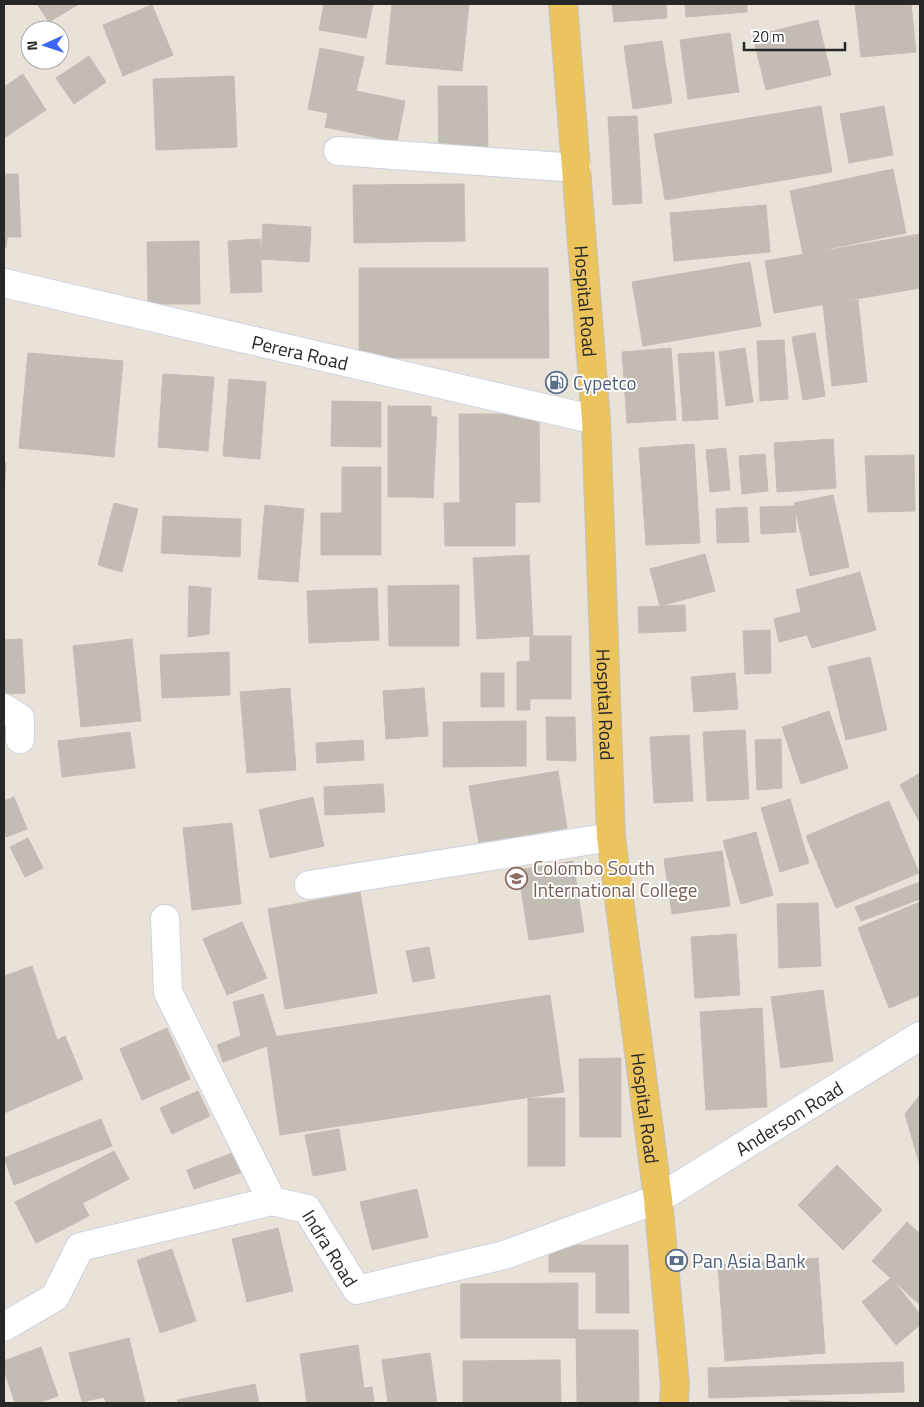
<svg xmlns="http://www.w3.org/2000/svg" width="924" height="1407" font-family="'Titillium Web',sans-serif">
<rect width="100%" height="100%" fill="#e9e2d9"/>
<g fill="#c2bcb5" stroke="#c4bdb3">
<polygon points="37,4 79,4 49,22"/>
<polygon points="324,4 373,4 366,38 319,30"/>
<polygon points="392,4 469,4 462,71 386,64"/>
<polygon points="612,4 666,4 667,18 614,22"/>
<polygon points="685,4 747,4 747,12 686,17"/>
<polygon points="855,4 911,4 916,52 861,57"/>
<polygon points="152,5 173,55 123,76 103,25"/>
<polygon points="818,20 831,75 766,90 753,36"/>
<polygon points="730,33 739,92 688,99 680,40"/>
<polygon points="662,41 672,103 633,109 624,46"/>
<polygon points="320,48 364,57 356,91 405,101 397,142 325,127 328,113 308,109"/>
<polygon points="89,56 106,82 74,104 56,78"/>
<polygon points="23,74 46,110 4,138 4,87"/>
<polygon points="234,76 237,147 156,150 153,79"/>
<polygon points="438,86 487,86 488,157 439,157"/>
<polygon points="821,106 832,172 665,200 654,134"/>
<polygon points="884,106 893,155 849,163 840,114"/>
<polygon points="637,116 642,203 613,205 608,117"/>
<polygon points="615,127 618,127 621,202 619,202"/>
<polygon points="893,169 906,233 803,254 790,191"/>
<polygon points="4,174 18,174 21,237 4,237"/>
<polygon points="464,184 465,241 354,243 353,185"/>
<polygon points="766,205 770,252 674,261 670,213"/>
<polygon points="4,221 9,221 6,248 4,248"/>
<polygon points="263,224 311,227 309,262 261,259"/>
<polygon points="920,234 920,288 774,313 765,261"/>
<polygon points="260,239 262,292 231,293 228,241"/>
<polygon points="199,241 200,304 148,304 147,242"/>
<polygon points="750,262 761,326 643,346 632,282"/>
<polygon points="359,268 548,268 549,358 359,358"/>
<polygon points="858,300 867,382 832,386 823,304"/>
<polygon points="815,333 825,396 803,400 792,337"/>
<polygon points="784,340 788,399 760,401 757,341"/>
<polygon points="671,348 676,420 627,423 622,352"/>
<polygon points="745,348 753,402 726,406 719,352"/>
<polygon points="714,352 718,419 683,421 678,354"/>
<polygon points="28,353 123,361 114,457 19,448"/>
<polygon points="163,374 214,377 208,451 158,447"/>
<polygon points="229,379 266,382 260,459 223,456"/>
<polygon points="332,401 381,402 381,447 331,446"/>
<rect x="388" y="406" width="43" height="91"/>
<polygon points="459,414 539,414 540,502 460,503"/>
<polygon points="394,415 437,417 433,498 389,495"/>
<polygon points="833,439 836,488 777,492 774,443"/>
<polygon points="694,444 700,543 646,545 639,448"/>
<polygon points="726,448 730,490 710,492 706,450"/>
<polygon points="765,454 768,491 742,494 739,456"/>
<polygon points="914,455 915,511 868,512 865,456"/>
<polygon points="4,463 6,463 4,494"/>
<polygon points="342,467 381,467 381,555 321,555 321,513 342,513"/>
<polygon points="833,495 849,567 810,576 794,503"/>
<polygon points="515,502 515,546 445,546 444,503"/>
<polygon points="114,503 138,509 122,572 98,565"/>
<polygon points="265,505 304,509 298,582 258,579"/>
<polygon points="795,506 796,532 761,534 760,507"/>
<polygon points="747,507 749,542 717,543 716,509"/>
<polygon points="163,516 241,519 240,557 161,553"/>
<polygon points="705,554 715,591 660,606 650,569"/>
<polygon points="529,555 533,636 477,639 473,558"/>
<polygon points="860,572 876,630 812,648 807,635 779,642 774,619 801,612 796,590"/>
<polygon points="459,585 459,646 389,646 388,586"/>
<polygon points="189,586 211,588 209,634 188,637"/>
<polygon points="377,588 379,640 309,643 307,591"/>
<polygon points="685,605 686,631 639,633 638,607"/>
<polygon points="770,630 771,673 745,674 743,631"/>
<rect x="530" y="636" width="41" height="63"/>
<polygon points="22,639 25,693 4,694 4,640"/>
<polygon points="132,639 141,721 81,727 73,646"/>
<polygon points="229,652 230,695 162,698 160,655"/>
<polygon points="870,657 887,730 846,740 828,667"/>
<polygon points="530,661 530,710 517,710 517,662"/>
<rect x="481" y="673" width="23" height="34"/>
<polygon points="735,673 738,709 694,712 691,677"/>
<polygon points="290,688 296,770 247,773 240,692"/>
<polygon points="424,688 428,736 386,739 383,691"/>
<polygon points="829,711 848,768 801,784 782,727"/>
<polygon points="546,717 575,717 576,761 547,760"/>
<polygon points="526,721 526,766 443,767 443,722"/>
<polygon points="745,730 749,799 707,801 703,732"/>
<polygon points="130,732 135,768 62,777 58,741"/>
<polygon points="689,735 693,801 654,803 650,737"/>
<polygon points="781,739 782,788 757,790 755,740"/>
<polygon points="363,740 364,760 317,763 316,743"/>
<polygon points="558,771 567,828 479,843 469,786"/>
<polygon points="920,773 920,823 900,785"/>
<polygon points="383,784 385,812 325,815 324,787"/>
<polygon points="14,797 27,829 6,837 4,831 4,801"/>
<polygon points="313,797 324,846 270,858 259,810"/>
<polygon points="790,799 809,863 780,872 761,808"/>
<polygon points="889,801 919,873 836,908 806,836"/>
<polygon points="232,823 241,904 192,910 183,828"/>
<polygon points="756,832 773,895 741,904 723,841"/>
<polygon points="28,838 43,868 25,877 10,847"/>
<polygon points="722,851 730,906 672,914 664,859"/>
<polygon points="573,861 584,932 529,940 518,870"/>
<polygon points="920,882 920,899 861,921 855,907"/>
<polygon points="360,892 377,993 285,1009 268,909"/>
<polygon points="920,902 920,995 889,1008 858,928"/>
<polygon points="818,903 821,966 779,968 777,904"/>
<polygon points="242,922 267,978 227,995 203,939"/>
<polygon points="736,934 740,995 695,998 691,937"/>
<polygon points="429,947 435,978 413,982 406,951"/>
<polygon points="32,966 57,1040 65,1036 83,1079 4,1113 4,976"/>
<polygon points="823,990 833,1061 781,1068 771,997"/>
<polygon points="263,994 278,1042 223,1062 217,1045 241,1036 233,1002"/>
<polygon points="550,995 564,1092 280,1135 266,1038"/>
<polygon points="762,1008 767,1107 706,1110 700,1012"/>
<polygon points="167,1028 190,1079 142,1100 120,1049"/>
<polygon points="621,1058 621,1137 580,1137 579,1059"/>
<polygon points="198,1091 210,1116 172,1134 160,1108"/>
<polygon points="920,1095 920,1166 905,1114"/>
<rect x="528" y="1098" width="37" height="68"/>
<polygon points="101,1119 112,1146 14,1185 4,1158"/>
<polygon points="339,1129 346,1170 313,1176 305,1135"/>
<polygon points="114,1151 129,1179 83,1203 68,1175"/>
<polygon points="235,1152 242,1172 194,1189 187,1170"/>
<polygon points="837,1165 882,1210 843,1250 798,1205"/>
<polygon points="68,1175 89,1216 36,1243 15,1202"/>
<polygon points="417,1189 428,1237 372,1250 360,1202"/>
<polygon points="907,1222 920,1234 920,1305 872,1261"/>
<polygon points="278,1228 293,1291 247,1302 232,1239"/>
<polygon points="549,1245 628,1245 629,1313 596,1313 596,1272 549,1272"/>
<polygon points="172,1249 196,1321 160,1333 137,1260"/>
<polygon points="818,1258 825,1353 725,1361 718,1265"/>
<polygon points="891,1278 920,1314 920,1325 896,1345 862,1302"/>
<polygon points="578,1283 578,1338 461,1338 461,1284"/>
<polygon points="461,1285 462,1338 461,1338"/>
<polygon points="576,1330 638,1330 639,1403 577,1403"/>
<polygon points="129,1338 145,1403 106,1403 104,1397 82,1402 69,1353"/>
<polygon points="358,1345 364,1388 306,1396 300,1354"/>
<polygon points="41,1347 58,1396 38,1403 15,1403 4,1370 4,1361"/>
<polygon points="430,1353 437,1403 388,1403 382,1360"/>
<polygon points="560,1360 561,1403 463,1403 463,1361"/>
<polygon points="903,1362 904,1392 709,1398 708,1368"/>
<polygon points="255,1384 259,1403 178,1403 177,1400"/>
<polygon points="372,1387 374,1403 307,1403 306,1396"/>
<polygon points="790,1400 870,1403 790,1403"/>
</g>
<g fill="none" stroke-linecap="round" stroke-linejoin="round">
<defs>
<g id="minor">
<polyline points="338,151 577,168"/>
<path id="s1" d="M4 283 596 420"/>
<polyline points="4,708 20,718 20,739"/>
<polyline points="309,885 611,837"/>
<polyline points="165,919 168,992 272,1201"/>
</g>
<g id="tertiary">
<path id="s2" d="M4 1327 55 1297 80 1247 272 1201 307 1209 357 1290 504 1255 658 1199"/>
</g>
<g id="secondary">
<path id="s3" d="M658 1199 920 1036"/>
</g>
<g id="primary">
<path id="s4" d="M563 4 596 420 611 837 658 1199 675 1384 674 1403"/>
</g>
</defs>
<use href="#minor" stroke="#ced2e0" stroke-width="30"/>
<use href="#tertiary" stroke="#ced2e0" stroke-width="30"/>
<use href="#secondary" stroke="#ced2e0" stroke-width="30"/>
<use href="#primary" stroke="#c3c3c3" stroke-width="30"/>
<use href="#minor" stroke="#fff" stroke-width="28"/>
<use href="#tertiary" stroke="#fff" stroke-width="28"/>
<use href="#secondary" stroke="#fff" stroke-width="28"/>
<use href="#primary" stroke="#ebc45d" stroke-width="28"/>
</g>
<defs>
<symbol id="fuel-ring" viewBox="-11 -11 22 22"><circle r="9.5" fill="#fff" stroke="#5c6f8a" stroke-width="1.5"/><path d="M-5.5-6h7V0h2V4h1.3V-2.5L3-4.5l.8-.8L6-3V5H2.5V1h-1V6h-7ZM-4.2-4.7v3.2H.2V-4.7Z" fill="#5c6f8a"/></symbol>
<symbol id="school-ring" viewBox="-11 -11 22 22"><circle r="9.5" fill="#fff" stroke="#8d6e63" stroke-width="1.5"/><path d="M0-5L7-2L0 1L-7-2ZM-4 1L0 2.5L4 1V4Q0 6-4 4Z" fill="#8d6e63"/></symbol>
<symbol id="bank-ring" viewBox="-11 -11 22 22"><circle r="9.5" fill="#fff" stroke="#5c6f8a" stroke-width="1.5"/><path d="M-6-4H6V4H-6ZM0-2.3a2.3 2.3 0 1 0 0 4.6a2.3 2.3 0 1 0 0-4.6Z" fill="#5c6f8a"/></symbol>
</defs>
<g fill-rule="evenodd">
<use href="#fuel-ring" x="544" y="370" width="25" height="25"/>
<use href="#school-ring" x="504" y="866" width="25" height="25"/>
<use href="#bank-ring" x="664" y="1248" width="25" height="25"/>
</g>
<g text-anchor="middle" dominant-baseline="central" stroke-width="4" stroke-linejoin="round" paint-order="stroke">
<g font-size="19" fill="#272727" stroke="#fff">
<text stroke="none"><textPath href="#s4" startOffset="298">Hospital Road</textPath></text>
<text stroke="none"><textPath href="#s1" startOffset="304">Perera Road</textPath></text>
<text stroke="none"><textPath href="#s4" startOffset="702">Hospital Road</textPath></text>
<text stroke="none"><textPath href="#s4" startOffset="1108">Hospital Road</textPath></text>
<text stroke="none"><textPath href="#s3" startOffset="154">Anderson Road</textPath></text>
<text stroke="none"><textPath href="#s2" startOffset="394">Indra Road</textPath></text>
</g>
<g font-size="19" fill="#4e5e75" stroke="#fff" text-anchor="start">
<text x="573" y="382">Cypetco</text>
<text x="692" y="1260">Pan Asia Bank</text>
</g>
<g font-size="19" fill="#785e54" stroke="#fff" text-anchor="start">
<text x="533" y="867">Colombo South<tspan x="533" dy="22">International College</tspan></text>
</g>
</g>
<rect width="924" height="1407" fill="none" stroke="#272727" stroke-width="10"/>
<g transform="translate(45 45) rotate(267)"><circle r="24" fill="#ffffff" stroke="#a9a9a9"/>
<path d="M0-4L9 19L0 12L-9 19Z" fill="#3d66f3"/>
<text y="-8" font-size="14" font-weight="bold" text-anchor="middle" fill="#272727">N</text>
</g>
<path d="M744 42v8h101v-8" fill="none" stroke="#272727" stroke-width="2.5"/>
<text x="752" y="42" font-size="15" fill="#272727" stroke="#ffffff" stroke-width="4" paint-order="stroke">20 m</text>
</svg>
